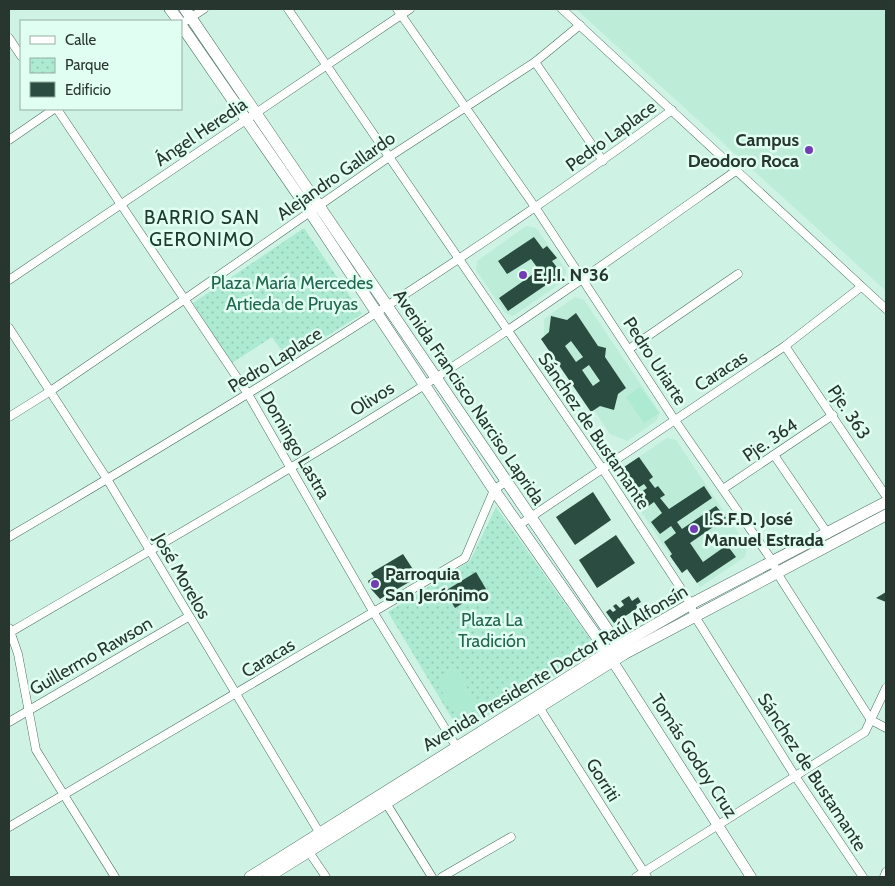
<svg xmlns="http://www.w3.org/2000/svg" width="895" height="886" font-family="Cabin,sans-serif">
<defs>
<pattern id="park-dots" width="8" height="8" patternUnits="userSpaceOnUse" patternTransform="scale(1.25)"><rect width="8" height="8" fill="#adead2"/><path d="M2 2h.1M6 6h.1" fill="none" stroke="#95c9b5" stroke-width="1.8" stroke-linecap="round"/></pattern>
</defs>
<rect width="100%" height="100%" fill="#cef3e4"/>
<g fill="#bdecd9">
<polygon points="576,9 886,9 886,291"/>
<polygon points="526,226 536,228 566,270 565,280 513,316 505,313 476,270 477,261"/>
<polygon points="575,297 584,300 660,413 656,421 627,441 610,434 594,410 591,412 541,339 544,336 544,319"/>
<polygon points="667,438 676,440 747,546 745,557 700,587 688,569 682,573 619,478 621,469"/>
</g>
<g fill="url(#park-dots)">
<polygon points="304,228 362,314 288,360 272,337 232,363 193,303"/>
<polygon points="496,507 598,650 460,732 388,612 470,561"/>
</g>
<g fill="#adead2">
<polygon points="640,387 659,413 644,423 626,397"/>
<polygon points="456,669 477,704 457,716 436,682"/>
</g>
<g fill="#2b4c40" fill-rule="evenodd">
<polygon points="534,237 543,249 547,246 557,258 552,261 562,274 508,311 499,298 539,270 531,259 507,274 498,261"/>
<path d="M576 313 598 346 606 348 605 357 626 388 618 394 614 410 600 406 591 412 541 339 549 332 551 316 567 320ZM571 341 583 357 576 362 565 346ZM589 365 600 381 593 386 582 370Z"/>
<polygon points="639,457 653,477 649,480 655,488 658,486 665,495 660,498 669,509 704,486 712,498 677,522 682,529 716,506 726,518 690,543 703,562 727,545 736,557 697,583 687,569 682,573 670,556 672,554 664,542 676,533 671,526 660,534 651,522 662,513 654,502 640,512 631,499 647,488 644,484 629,494 621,482 627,477 621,469"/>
<polygon points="593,492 611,520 575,545 556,517"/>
<polygon points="616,535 635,563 597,588 579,560"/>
<polygon points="403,554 418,577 380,599 371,589 368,581 374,577 371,573"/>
<polygon points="476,572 486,589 455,608 445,591"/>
<polygon points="886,592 886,602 876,598"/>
<polygon points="629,596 632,601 638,597 641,602 636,605 638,608 614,623 606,612 610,609 613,612 616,610 613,606 616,604 620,608 624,605 621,601"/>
</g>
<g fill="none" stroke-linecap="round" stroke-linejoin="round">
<defs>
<g id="minor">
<polyline points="288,9 608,477 691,604 694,615 795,776 863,877"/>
<polyline points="397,9 535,207 674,419 773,562 777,573 871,720 886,728"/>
<polyline points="562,9 886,309"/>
<polyline points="181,24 204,9"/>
<polyline points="9,38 21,56"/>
<polyline points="535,62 603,161"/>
<polyline points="57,109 248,394 374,613 459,751"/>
<polyline points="9,140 54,109"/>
<polyline points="9,280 410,9"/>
<polyline points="9,328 107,479 322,837"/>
<polyline points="785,346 886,496"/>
<polyline points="629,349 738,274"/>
<polyline points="9,417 49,392 185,299 389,157 535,62 580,25"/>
<polyline points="774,455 828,534"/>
<polyline points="723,489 833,415"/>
<polyline points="519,525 785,346 861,287"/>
<path d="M9 537C236 404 460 266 672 110"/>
<polyline points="9,628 18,654 36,750 115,877"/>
<path d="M9 633C152 549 297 467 437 377 539 311 638 240 737 170"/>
<polyline points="537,704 647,877"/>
<polyline points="9,722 188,617"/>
<polyline points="386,803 432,877"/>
<polyline points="9,827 465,558 494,490 505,482"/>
<polyline points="309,852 326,877"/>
<polyline points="442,877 511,837"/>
<polyline points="636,877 865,732 886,688"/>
<polyline points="884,877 886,872"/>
</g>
<polyline id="tertiary" points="608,654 751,877"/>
<g id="secondary">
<polyline points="170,9 179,21"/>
<polyline points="185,9 624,654"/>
<polyline points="181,25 310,212 494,490 608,653"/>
<polyline points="250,877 618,646 691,604 886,502"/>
<polyline points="268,877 624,654 886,515"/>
</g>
</defs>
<use href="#minor" stroke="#4e7062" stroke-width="9"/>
<use href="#tertiary" stroke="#4e7062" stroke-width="11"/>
<use href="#secondary" stroke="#4e7062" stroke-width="12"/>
<use href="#minor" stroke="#fff" stroke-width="8"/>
<use href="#tertiary" stroke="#fff" stroke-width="10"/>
<use href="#secondary" stroke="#fff" stroke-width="11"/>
</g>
<g fill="#723db4" stroke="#e0fff2" stroke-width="2">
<circle cx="809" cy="150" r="5"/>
<circle cx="523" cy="275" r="5"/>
<circle cx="694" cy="529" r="5"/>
<circle cx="375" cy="584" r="5"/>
</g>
<g text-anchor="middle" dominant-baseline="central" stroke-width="5" stroke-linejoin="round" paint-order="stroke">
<g font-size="18" fill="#283630" stroke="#e0fff2">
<text transform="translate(201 132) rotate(-34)">Ángel Heredia</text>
<text transform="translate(611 136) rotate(-36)">Pedro Laplace</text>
<text transform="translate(336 176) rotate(-35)">Alejandro Gallardo</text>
<text transform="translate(275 360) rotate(-32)">Pedro Laplace</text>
<text transform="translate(655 361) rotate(57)">Pedro Uriarte</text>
<text transform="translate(721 371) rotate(-33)">Caracas</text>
<text transform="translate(469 397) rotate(56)">Avenida Francisco Narciso Laprida</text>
<text transform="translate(372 399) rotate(-32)">Olivos</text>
<text transform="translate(849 412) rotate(56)">Pje. 363</text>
<text transform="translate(594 431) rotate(56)">Sánchez de Bustamante</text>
<text transform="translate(770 440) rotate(-34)">Pje. 364</text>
<text transform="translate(295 445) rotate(60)">Domingo Lastra</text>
<text transform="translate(182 576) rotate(60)">José Morelos</text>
<text transform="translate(91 656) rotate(-30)">Guillermo Rawson</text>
<text transform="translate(268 658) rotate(-31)">Caracas</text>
<text transform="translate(555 668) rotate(-31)">Avenida Presidente Doctor Raúl Alfonsín</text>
<text transform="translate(694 756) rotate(57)">Tomás Godoy Cruz</text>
<text transform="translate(812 772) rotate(57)">Sánchez de Bustamante</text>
<text transform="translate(603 780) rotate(58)">Gorriti</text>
</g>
<g font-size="18" font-weight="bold" fill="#283630" stroke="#e0fff2" text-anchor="start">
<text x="799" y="140" text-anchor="end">Campus<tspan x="799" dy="21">Deodoro Roca</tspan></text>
<text x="533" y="275">E.J.I. Nº36</text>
<text x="704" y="519">I.S.F.D. José<tspan x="704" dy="21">Manuel Estrada</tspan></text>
<text x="385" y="574">Parroquia<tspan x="385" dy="21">San Jerónimo</tspan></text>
</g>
<g font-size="18" fill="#226550" stroke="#e0fff2">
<text x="292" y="283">Plaza María Mercedes<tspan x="292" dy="21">Artieda de Pruyas</tspan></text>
<text x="492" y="620">Plaza La<tspan x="492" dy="21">Tradición</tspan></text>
</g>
<g font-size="19" letter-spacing="1" fill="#1a3a2f" stroke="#e0fff2">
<text x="202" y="217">BARRIO SAN<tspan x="202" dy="22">GERONIMO</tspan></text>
</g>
</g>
<rect width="895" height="886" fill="none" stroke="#283630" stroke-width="20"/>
<rect x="20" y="20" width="162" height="90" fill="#e0fff2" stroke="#96afa4"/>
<rect x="30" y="36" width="25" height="8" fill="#ffffff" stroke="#96afa4"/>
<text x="65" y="45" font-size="15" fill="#283630">Calle</text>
<rect x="30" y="58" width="25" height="15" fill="url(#park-dots)" stroke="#96afa4"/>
<text x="65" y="70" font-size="15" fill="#283630">Parque</text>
<rect x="30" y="82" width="25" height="15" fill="#2b4c40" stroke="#96afa4"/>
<text x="65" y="95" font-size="15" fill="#283630">Edificio</text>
</svg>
